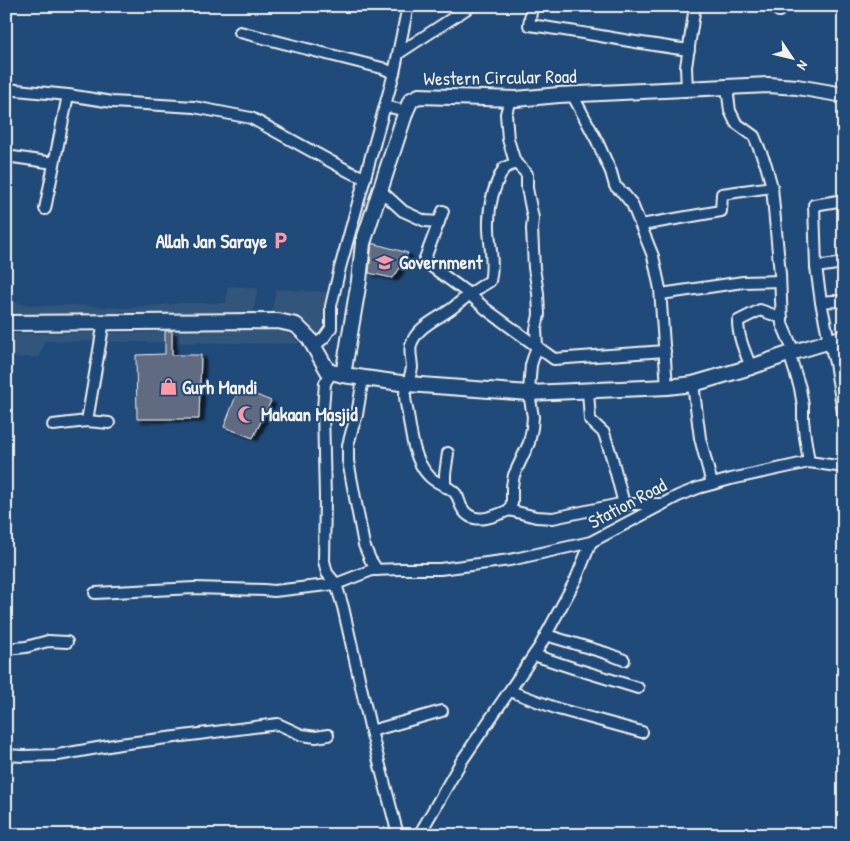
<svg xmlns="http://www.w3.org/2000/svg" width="850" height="841" font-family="'Patrick Hand',sans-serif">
<defs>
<filter id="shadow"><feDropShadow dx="5" dy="3" stdDeviation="1" flood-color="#0009"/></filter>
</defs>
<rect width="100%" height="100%" fill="#1f4a7a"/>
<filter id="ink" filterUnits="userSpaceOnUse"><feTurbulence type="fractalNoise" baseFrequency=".02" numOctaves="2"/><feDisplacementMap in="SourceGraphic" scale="10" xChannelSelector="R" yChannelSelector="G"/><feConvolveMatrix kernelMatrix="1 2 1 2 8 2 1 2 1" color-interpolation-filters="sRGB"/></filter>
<g filter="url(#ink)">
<g fill="#32547c">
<polygon points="228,286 258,288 253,314 240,315 159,314 6,316 6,301 29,305 44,306 73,305 126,308 182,303 226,303"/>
<polygon points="276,289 330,292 331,328 314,346 271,315"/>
<polygon points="278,321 300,344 45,341 39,357 6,358 6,334 190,332"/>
</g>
<g fill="#606b80" stroke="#f4f1e8" filter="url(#shadow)">
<polygon points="372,243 408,253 395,276 392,278 369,273"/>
<polygon points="165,331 172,331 172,355 201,355 199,419 137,419 136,355 165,354"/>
<polygon points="239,388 271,401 253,438 224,427"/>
</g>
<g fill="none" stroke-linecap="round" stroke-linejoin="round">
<defs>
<g id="street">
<path d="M532 6 529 25C583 32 635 43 689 50"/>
<polyline points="772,6 779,11"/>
<polyline points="240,32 382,68 394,73"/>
<polyline points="399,53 471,6"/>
<polyline points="727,87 730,111 736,123 754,136 766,165 772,187 780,274 782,324 794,352"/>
<polyline points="6,89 68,95 112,102 194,107 251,118 350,172 365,178"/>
<polyline points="687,89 686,67 695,6"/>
<polyline points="572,94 597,141 611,172 615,186 623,193 632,204 653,256 660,289 667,387"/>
<polyline points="385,106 406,111"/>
<polyline points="6,156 54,163"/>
<polyline points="380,190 403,211 425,221 439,222"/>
<polyline points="844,200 814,205 816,267 821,302 829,341 835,363 844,418"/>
<polyline points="45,209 68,95"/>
<polyline points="443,211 424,261 469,294 487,310 554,359 665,351"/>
<polyline points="641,225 721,211 722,194 772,187"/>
<polyline points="816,267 844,263"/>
<polyline points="661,294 743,282 780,281"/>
<polyline points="821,302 833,301 844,302"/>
<polyline points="314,346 324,338 331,328 331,306 340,268 394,73 408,6"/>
<polyline points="789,353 800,388 803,406 803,420 805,437 809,462"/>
<path d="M751 367C745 352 738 337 738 321L760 310 782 318"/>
<polyline points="332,372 325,383 323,409 325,498 324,561 327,573 336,584 343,607 371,731 398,835"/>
<polyline points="363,378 357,415 352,430 348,445 348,461 364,545 370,559 377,570"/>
<path d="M406 383C406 387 405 391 405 395 405 401 407 408 408 414 411 434 414 461 429 476 436 484 448 485 455 493 459 497 459 502 461 506 471 527 493 517 509 510L512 503V486L514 475 529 443 532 428 533 417 529 393 530 377 531 365 537 346 536 329 539 315 538 293 534 268 532 229 533 218 527 188V174L516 163 514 159 508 139 506 114 510 99"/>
<path d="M408 384C409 379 411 373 412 368 412 361 409 352 411 345 417 325 441 318 455 306 466 297 477 288 490 281 495 261 488 241 489 221 489 203 495 184 504 168L516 163"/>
<polyline points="693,384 700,438 712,484"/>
<polyline points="588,391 590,420 604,433 612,458 624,504"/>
<polyline points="87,421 104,321"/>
<polyline points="53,425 87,421 109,423"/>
<polyline points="445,487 445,474 448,453"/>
<polyline points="509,510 536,517 553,518 620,504 661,504"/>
<polyline points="95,593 194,588 264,590 274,591 336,584 372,570 401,569 440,569 510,560 591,542 678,496 698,488 731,479 809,462 844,467"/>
<polyline points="546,635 606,653 624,660"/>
<polyline points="6,649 26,647 48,641 67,642"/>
<polyline points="534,655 573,668 638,688"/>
<polyline points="510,691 558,709 642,732"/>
<polyline points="371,731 442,711"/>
<polyline points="6,755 23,756 58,755 120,744 278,724 302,735 316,737 328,735"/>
<polyline points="419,835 461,762 540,646 576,579 591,542"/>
</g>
<g id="secondary">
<polyline points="6,323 278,321 296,325 309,338 328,371 343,375 408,384 529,393 667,387 693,384 751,367 794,352 844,337"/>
<polyline points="343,375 359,281 363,243 406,111 411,100 419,96 516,99 559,95 768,85 797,87 844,95"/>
</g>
</defs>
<use href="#street" stroke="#f4f1e8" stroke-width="14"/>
<use href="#secondary" stroke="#f4f1e8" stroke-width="18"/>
<use href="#street" stroke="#1f4a7a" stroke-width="10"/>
<use href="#secondary" stroke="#1f4a7a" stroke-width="14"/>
</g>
</g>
<defs>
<symbol id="parking-bare" viewBox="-9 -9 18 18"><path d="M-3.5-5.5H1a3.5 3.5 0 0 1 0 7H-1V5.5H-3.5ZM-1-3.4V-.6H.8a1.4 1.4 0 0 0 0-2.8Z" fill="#ff9aa2" stroke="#1f4a7a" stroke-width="2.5" paint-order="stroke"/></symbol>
<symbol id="school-bare" viewBox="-9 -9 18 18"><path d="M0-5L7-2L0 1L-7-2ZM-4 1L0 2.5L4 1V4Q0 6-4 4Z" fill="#ff9aa2" stroke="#1f4a7a" stroke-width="2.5" paint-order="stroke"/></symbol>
<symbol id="shop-bare" viewBox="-9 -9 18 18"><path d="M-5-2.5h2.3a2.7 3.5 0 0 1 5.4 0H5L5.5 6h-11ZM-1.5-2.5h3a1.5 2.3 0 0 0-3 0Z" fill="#ff9aa2" stroke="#1f4a7a" stroke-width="2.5" paint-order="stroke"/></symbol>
<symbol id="mosque-bare" viewBox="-9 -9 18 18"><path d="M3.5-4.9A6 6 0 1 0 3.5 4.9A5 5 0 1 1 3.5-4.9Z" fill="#ff9aa2" stroke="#1f4a7a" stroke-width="2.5" paint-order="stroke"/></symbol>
</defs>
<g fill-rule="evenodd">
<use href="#parking-bare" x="268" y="228" width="25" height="25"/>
<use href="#school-bare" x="372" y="250" width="25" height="25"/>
<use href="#shop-bare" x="156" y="374" width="25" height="25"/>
<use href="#mosque-bare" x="234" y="402" width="25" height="25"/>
</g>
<g text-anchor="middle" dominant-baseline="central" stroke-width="4" stroke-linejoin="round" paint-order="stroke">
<g font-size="19" fill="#f4f1e8" stroke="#1f4a7a">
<text transform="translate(500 77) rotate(-1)">Western Circular Road</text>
<text transform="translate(627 503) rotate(-28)">Station Road</text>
</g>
<g font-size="19" font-weight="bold" fill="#f4f1e8" stroke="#1f4a7a" text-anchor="start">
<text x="267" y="241" text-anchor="end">Allah Jan Saraye</text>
<text x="399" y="262">Government</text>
<text x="182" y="387">Gurh Mandi</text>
<text x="261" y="414">Makaan Masjid</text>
</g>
</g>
<rect width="850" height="841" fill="none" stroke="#1f4a7a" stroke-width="25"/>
<rect x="12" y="12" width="825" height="816" fill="none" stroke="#f4f1e8" stroke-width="2" filter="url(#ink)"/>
<g transform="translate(792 58) rotate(125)" stroke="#1f4a7a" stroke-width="4" paint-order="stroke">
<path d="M0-4L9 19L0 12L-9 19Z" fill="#f4f1e8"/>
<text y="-8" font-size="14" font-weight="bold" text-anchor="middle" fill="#f4f1e8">N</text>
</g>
</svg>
